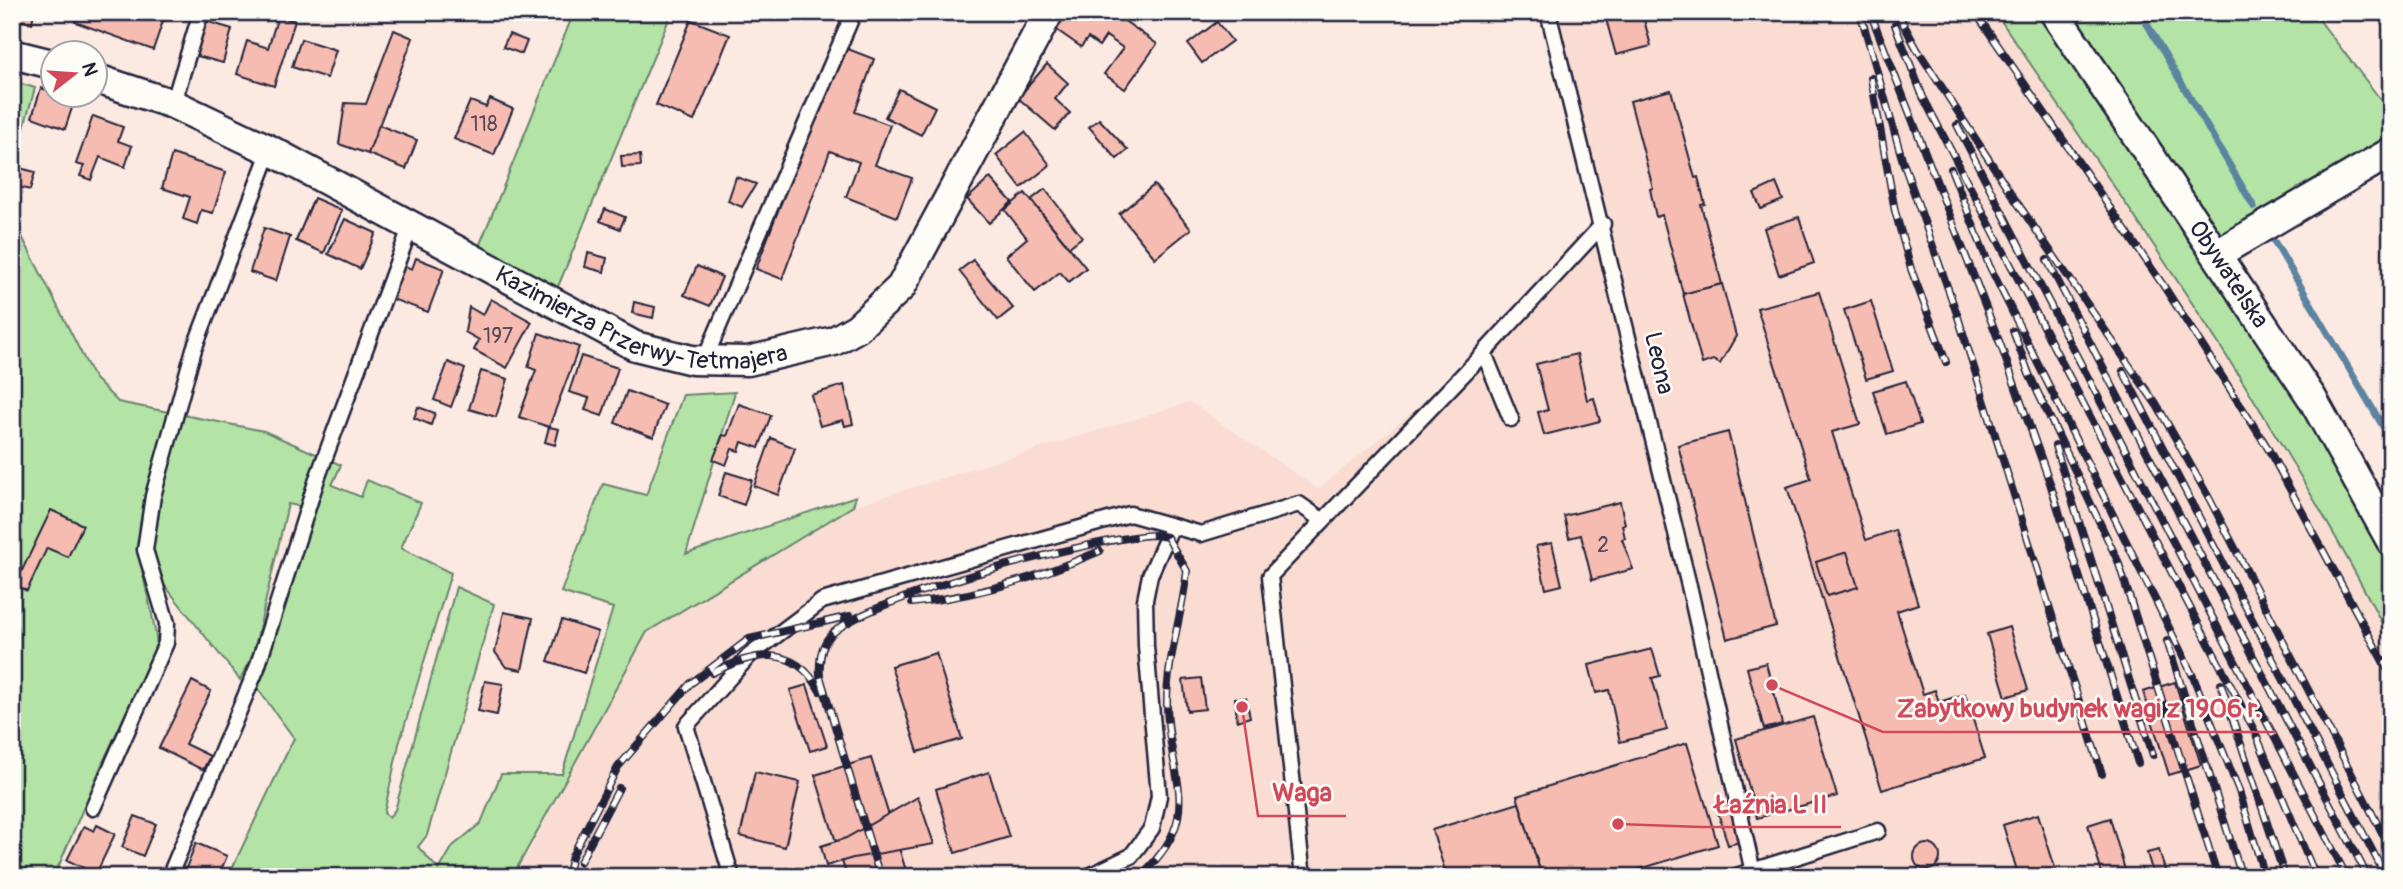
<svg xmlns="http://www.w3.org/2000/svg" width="2403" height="889" font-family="Pangolin,sans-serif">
<rect width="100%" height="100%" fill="#fbe9e2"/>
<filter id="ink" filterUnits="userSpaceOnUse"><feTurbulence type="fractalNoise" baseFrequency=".0143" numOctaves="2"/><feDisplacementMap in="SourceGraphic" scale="14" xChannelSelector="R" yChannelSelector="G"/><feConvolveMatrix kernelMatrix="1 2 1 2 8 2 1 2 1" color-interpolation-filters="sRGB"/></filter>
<g filter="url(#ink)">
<polygon fill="#fadcd3" points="1548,12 1996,12 2172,271 2350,560 2391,641 2391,877 515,877 647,632 853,506 1190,402 1318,489 1480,357 1603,224"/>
<g fill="#b3e4a5" stroke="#6a8370" stroke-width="2">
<polygon points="574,12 672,12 557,289 478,249"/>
<path d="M1995 12H2043L2331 446 2391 562V641C2280 421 2134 216 1995 12Z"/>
<polygon points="2054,12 2313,12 2391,113 2391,135 2217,254"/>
<polygon points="12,81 35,88 12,170"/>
<path d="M12 217 94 378 118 402 264 431 341 465 332 485 361 497 367 480 421 503 401 548 451 573 399 744 384 813 389 817 395 810 456 587 494 604 427 835 418 847 439 870 453 846 481 823 501 774H562L613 608 561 592 603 484 646 495 683 395 735 392 686 554 856 496 853 506 647 632 512 877H228L294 738 252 681 308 508 288 504 253 655 240 680 158 577 141 545C139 579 155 612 157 647L103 762 54 877H12Z"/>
</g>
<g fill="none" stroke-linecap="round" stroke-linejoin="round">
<g stroke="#5c84a0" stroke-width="7">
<polyline points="2140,12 2254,207"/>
<polyline points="2274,241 2391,440"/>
</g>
</g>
<g fill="#f7bcb1" stroke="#22223b" stroke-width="2">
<polygon points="12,12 34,12 32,23 12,19"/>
<polygon points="79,12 166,12 153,50 75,22"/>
<polygon points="1065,12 1112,12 1157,44 1125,89 1104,74 1123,48 1106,36 1099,46 1088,38 1081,47 1054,28"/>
<polygon points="1604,12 1642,12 1651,46 1616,55"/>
<polygon points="278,16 295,21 274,86 237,74 247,41 268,48"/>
<polygon points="199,19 232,29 223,63 190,54"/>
<polygon points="691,20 730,35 694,121 656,105"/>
<polygon points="1217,22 1232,41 1202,63 1188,44"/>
<polygon points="394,30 413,38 368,154 339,144 345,103 366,104"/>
<polygon points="509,34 527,41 522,54 503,47"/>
<polygon points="301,39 336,50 327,78 292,67"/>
<polygon points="840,46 874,59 855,112 890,125 875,165 912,178 897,217 846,197 859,162 830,151 782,279 756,269"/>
<polygon points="1047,64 1068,83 1055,99 1070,113 1055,130 1018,98"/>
<polygon points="41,88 52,92 52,94 75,99 65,129 32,117"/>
<polygon points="899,89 935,107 921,135 885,117"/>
<polygon points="1671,90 1695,178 1698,177 1705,204 1701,205 1722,284 1683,294 1662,215 1656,217 1650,189 1653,188 1630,101"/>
<polygon points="490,99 513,109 494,155 454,139 470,101 486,107"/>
<polygon points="93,116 123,127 118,141 132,146 125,167 100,157 91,180 80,176 84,166 76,164"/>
<polygon points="1099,119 1128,150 1117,159 1089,127"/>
<polygon points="379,125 417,140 406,169 368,154"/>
<polygon points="1025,132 1050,165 1021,188 996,155"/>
<polygon points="172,154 226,172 213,213 201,210 197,224 183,219 190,197 162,188"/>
<polygon points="640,155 641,166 622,167 621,156"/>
<polygon points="16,167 35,172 30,190 12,185"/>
<polygon points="736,177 756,184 742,207 728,201"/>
<polygon points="990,178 1012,202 989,223 967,199"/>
<polygon points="1776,183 1783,200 1761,209 1754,193"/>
<polygon points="1154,185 1191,229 1155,258 1119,214"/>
<polygon points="1045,189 1082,237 1069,247 1031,200"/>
<polygon points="1025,193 1086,268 1069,282 1060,272 1035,292 1006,256 1027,238 1005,210"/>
<polygon points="314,198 342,210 324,253 296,241"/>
<polygon points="605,209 625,217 620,229 600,221"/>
<polygon points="1799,217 1814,263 1779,275 1764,228"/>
<polygon points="345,219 376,233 360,269 328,254"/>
<polygon points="264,228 290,237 276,281 250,272"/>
<polygon points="588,253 607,258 604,272 585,267"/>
<polygon points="416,258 444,269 428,312 392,299 405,266 412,269"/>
<polygon points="973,260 1013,308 998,320 959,271"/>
<polygon points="697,266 722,277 710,306 684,295"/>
<polygon points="1722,284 1736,336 1720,364 1713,360 1702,364 1683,294"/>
<polygon points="1819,292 1860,424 1832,432 1866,540 1895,530 1918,604 1897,611 1923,694 1935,690 1939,702 1965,694 1985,758 1882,790 1787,487 1811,479 1757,308"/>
<polygon points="491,299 532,322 507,368 474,350 479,340 465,332 469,307 483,315"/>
<polygon points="1871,301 1893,371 1866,379 1844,310"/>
<polygon points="634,302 655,307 653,318 632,313"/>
<polygon points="539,333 579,347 549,427 519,417 536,370 528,367"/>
<polygon points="1577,354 1587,400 1594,398 1600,421 1544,435 1538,412 1548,410 1536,364"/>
<polygon points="581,356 618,368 602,416 585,410 589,398 569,392"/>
<polygon points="448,362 465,369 451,407 434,400"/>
<polygon points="481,371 508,379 496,417 469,409"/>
<polygon points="1906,381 1920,424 1887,434 1873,391"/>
<polygon points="844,385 853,424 845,426 843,420 820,426 811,395"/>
<polygon points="627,391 665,405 653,437 615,423"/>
<polygon points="739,404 771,415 759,448 742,442 739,451 732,449 726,465 713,460 723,435 727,436"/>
<polygon points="418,407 435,413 431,425 414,418"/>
<polygon points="549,427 559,429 555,445 545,442"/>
<polygon points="1728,432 1776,626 1727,639 1678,445"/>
<polygon points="771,438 795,448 778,495 754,486"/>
<polygon points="726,472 752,480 744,505 718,496"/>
<polygon points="1620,502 1625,524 1622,525 1625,538 1622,539 1633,569 1592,580 1581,535 1569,538 1564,516"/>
<polygon points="51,510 83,525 68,557 47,548 27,591 15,585"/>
<polygon points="1552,543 1562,585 1546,589 1536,546"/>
<polygon points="1847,552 1858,587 1827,596 1816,562"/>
<polygon points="504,612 533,618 522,670 506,667 495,652"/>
<polygon points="562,620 598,632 584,673 548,661"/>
<polygon points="2009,627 2028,690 2006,697 1987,634"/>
<polygon points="1652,649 1660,676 1652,678 1667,730 1620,742 1609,690 1596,693 1589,665"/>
<polygon points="936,653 962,739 918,752 891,666"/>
<polygon points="1766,663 1782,724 1764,729 1747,668"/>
<polygon points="1201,678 1205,709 1187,711 1183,680"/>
<polygon points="192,681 211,691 185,744 210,756 203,770 159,748"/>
<polygon points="485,681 503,684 497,715 478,711"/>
<polygon points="2175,682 2201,765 2169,775 2143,692"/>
<polygon points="807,685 827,746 810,751 790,690"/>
<polygon points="1235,698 1246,698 1250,717 1237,721"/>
<polygon points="1813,717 1837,796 1757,818 1736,739"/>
<polygon points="1687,743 1718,845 1614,877 1542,877 1517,796"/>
<polygon points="871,758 908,877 847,877 815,775"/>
<polygon points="755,772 800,782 785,847 740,836"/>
<polygon points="989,772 1009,837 955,853 936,789"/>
<polygon points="918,797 934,844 853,858 826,866 821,846 846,838"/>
<polygon points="1728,802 1740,842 1728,845 1716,806"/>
<polygon points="1519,803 1542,877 1447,877 1432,830"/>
<polygon points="2038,814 2058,877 2019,877 2003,825"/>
<polygon points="135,816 156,824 143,856 122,847"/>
<polygon points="2110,818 2127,877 2103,877 2088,825"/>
<polygon points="97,825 115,834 96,874 67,860 84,826 94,831"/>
<polygon points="196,843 227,856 218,877 193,877 184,873"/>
<circle cx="1927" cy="857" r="13"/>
<polygon points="2159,850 2167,877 2154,877 2147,853"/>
</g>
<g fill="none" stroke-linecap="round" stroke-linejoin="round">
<defs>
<g id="lane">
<polyline points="1548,12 1690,590 1754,877"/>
<polyline points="173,104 201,12"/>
<polyline points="1484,353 1511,419"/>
<polyline points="704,361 854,12"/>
<polyline points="93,808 166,643 167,623 145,550 153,496 194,349 270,150"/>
<polyline points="169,877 257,668 317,479 410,228"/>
<polyline points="732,877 686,726 749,656 822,601 1130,514 1201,534 1299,504 1322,520"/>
<polyline points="1087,877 1131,856 1152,828 1159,796 1146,646 1145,600 1150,575 1172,526"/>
<polyline points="1303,877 1270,576 1480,357 1603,224"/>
<polyline points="1733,877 1878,831"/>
</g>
<g id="street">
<path id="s1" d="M2054 12 2312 398 2391 541"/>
<polyline points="12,54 52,64"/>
<path id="s2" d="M94 78 173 104 270 150 635 346 692 360 748 361 834 341 857 328 901 287 1049 12"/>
<polyline points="2217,254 2391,152"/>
</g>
</defs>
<use href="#lane" stroke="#22223b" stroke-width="19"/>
<use href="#street" stroke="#22223b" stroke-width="33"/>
<use href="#lane" stroke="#fdfcf7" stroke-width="14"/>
<use href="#street" stroke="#fdfcf7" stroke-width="28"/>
<defs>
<g id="rail">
<polyline points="1860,12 1903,162 1957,314 2102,774"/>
<polyline points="1870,12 2001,346 2050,483 2138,763"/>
<polyline points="1897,12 1917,49 2014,198 2158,407 2209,498 2391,850"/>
<polyline points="1975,12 2163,285 2266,445 2391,676"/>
<polyline points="1895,25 1923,97 2254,730 2316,877"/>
<polyline points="1871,78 1895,211 1911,269 1946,362"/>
<polyline points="1957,125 2347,877"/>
<polyline points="1951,169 1989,265 2192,674 2239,791 2265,877"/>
<polyline points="2047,260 2368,877"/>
<polyline points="2013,331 2029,374 2118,561 2218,877"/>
<polyline points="2123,371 2386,877"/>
<polyline points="2055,446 2153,755"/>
<path d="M912 603C978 596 1040 577 1100 551"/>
<polyline points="2167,641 2242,877"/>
<path d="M712 673C754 652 794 643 820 691"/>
<polyline points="2221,684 2285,877"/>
<polyline points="580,862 619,788"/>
<polyline points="567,877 572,856 618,767 690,684 749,639 850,616"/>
<path d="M880 877 820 676C819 662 820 647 830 636 863 598 1100 536 1155 535L1167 537 1187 571C1182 615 1167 659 1167 703 1167 779 1209 813 1139 877"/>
</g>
</defs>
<use href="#rail" stroke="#22223b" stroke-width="8"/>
<use href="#rail" stroke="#fdfcf7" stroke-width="5" stroke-dasharray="16" stroke-linecap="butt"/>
</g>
</g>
<g text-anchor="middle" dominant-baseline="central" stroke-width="5" stroke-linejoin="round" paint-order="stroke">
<g font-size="21" fill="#574858">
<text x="484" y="124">118</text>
<text x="498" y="336">197</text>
<text x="1603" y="545">2</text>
</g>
<g font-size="24" fill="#22223b" stroke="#fdfcf7">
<text stroke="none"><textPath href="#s1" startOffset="315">Obywatelska</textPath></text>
<text stroke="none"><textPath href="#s2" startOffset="604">Kazimierza Przerwy-Tetmajera</textPath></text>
<text transform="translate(1659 363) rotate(77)">Leona</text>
</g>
</g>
<path fill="none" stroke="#d1495b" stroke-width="2.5" d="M1772 685L1883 732H2275M1242 707L1258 816H1346M1618 824L1701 827H1841"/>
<g fill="#d1495b" stroke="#fdfcf7" stroke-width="2.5">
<circle cx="1772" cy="685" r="7"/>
<circle cx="1242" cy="707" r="7"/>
<circle cx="1618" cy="824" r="7"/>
</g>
<g font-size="26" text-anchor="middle" font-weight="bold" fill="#d1495b" stroke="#fdfcf7" stroke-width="5" stroke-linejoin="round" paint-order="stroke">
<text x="2079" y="717">Zabytkowy budynek wagi z 1906 r.</text>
<text x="1302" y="801">Waga</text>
<text x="1771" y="813">Łaźnia L II</text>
</g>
<rect width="2403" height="889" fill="none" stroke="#fdfcf7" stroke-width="42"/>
<rect x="21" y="21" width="2361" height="847" fill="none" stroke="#22223b" stroke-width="2.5" filter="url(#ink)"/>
<g transform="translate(74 74) rotate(73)"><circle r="33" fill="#fdfcf7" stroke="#a5a5ac" stroke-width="2"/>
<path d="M0-5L12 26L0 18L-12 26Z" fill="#d1495b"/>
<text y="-10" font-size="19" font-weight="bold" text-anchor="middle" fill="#22223b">N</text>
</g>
</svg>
